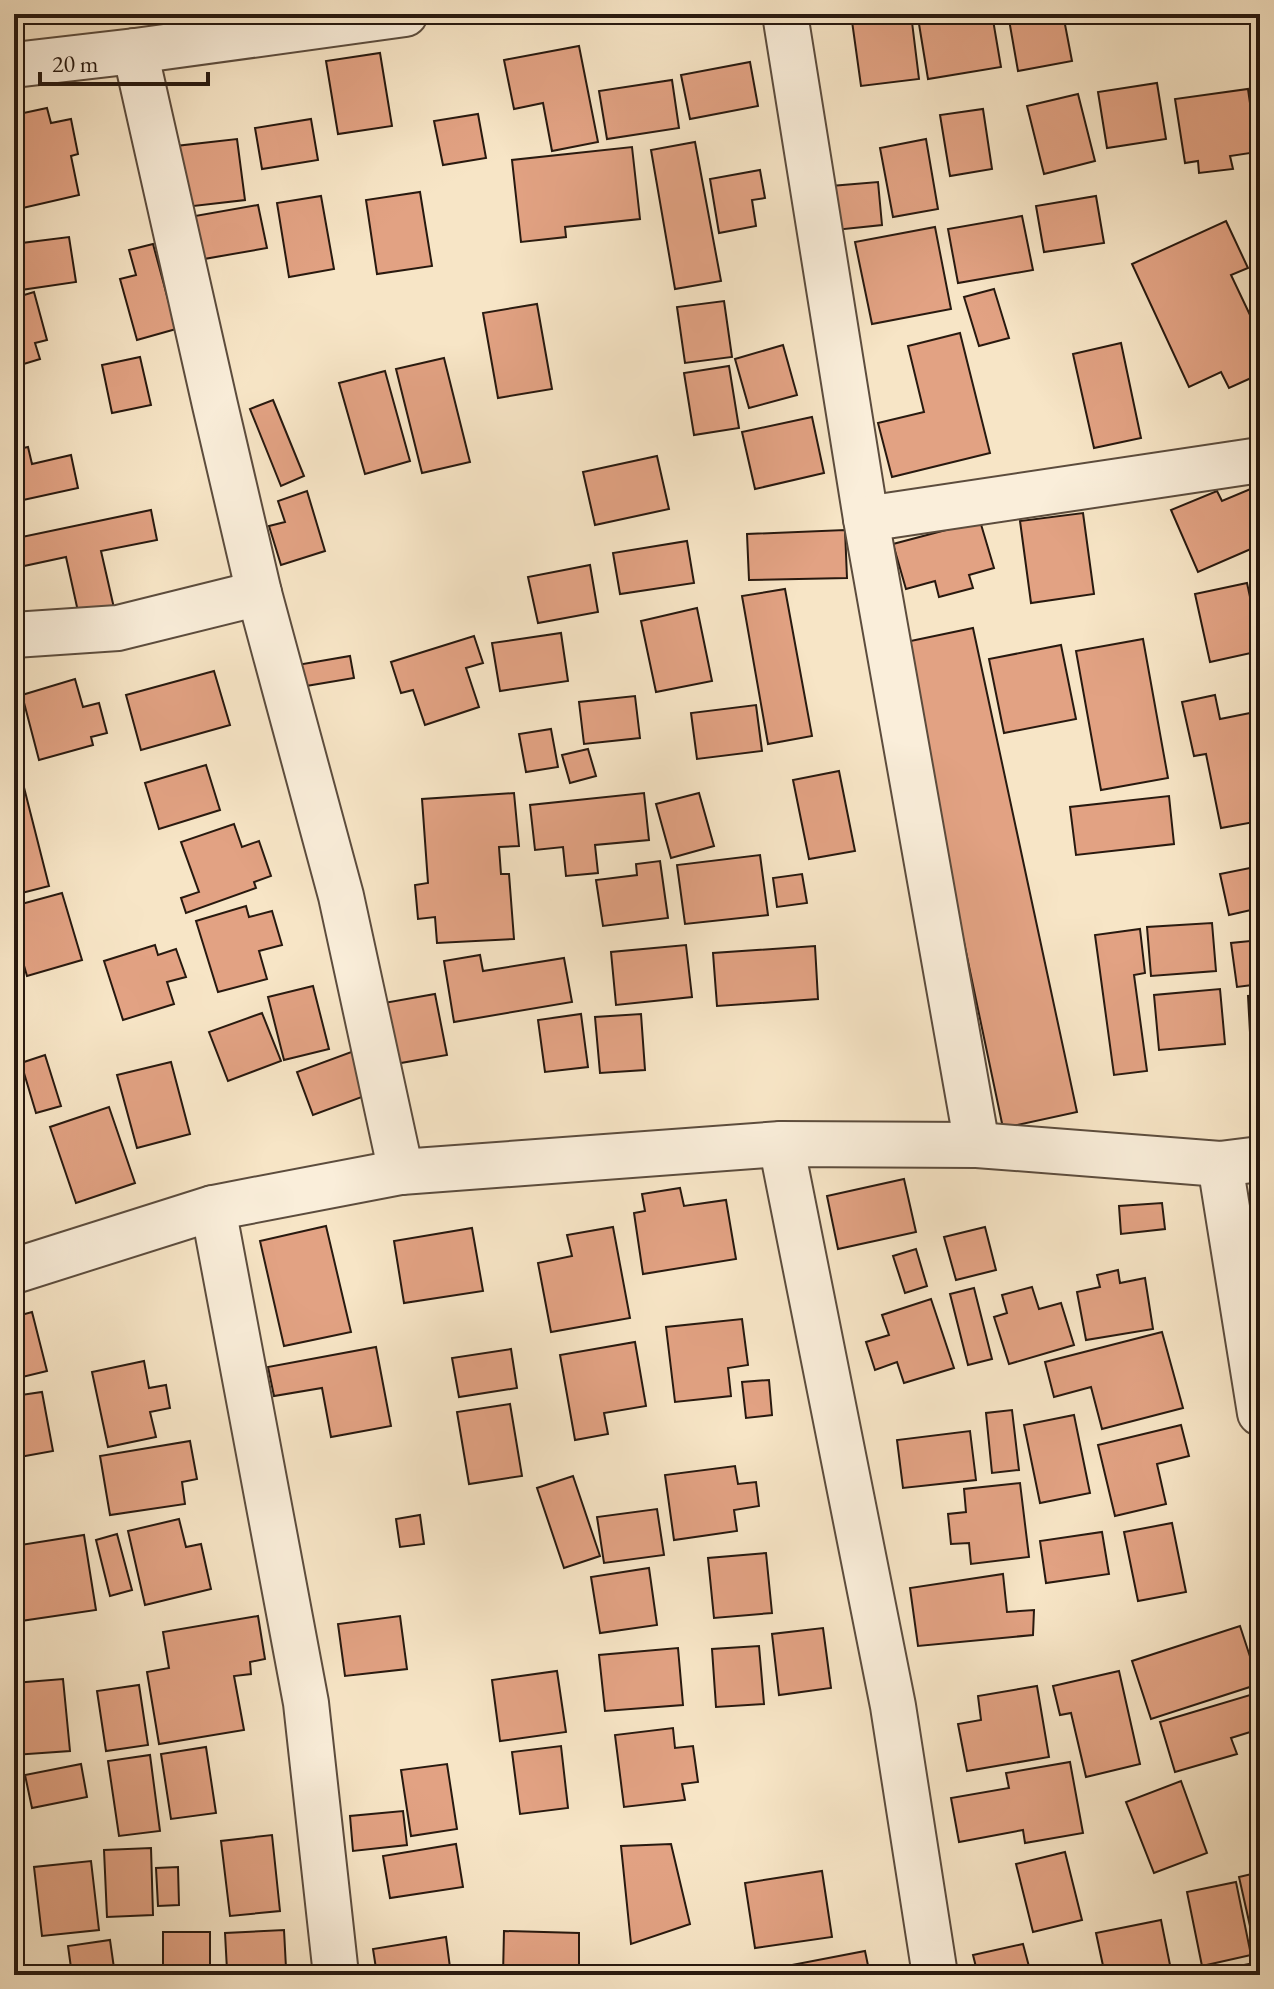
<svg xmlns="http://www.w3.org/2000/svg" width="1274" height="1989" font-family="'EB Garamond',serif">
<rect width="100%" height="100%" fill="#f7e5c6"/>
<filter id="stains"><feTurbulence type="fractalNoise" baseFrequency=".0025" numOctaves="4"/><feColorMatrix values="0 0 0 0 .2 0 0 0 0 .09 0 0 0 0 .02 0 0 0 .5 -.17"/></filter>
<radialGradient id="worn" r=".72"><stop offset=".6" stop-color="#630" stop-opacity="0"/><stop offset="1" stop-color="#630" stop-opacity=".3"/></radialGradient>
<g fill="#e2a283" stroke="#28190f" stroke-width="2">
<polygon points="851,14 911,14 919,79 861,86"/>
<polygon points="984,14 992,14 1001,67 928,79 919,24"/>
<polygon points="1008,14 1063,14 1072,61 1018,71"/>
<polygon points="1253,14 1260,14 1260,44 1258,44"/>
<polygon points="579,46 598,142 552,151 543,103 514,109 504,60"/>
<polygon points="380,53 392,126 338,134 326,61"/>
<polygon points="750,62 758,106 690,119 681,75"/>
<polygon points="672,80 679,128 607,139 599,91"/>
<polygon points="1157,83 1166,139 1107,148 1098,92"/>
<polygon points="1248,89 1257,152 1230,156 1233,169 1199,173 1198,161 1185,163 1175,99"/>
<polygon points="1078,94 1095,161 1044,174 1027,106"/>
<polygon points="47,108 51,123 71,119 78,154 71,156 79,195 14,210 14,115"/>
<polygon points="983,109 992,169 950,176 940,115"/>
<polygon points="478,114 486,158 443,165 434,121"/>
<polygon points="311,119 318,160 262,169 255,128"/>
<polygon points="237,139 245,200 185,207 176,146"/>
<polygon points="926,139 938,209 893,217 880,148"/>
<polygon points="695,142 721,281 675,289 651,150"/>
<polygon points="632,147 640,219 565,227 566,237 521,242 512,160"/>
<polygon points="760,170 765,198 752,200 756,226 719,233 710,179"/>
<polygon points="878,182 882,225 835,230 831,186"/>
<polygon points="420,192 432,266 377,274 366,200"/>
<polygon points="321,196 334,269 289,277 277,203"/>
<polygon points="1096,196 1104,243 1044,252 1036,206"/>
<polygon points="258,205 267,248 204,259 195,216"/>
<polygon points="1022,216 1033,270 958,283 948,229"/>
<polygon points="1226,221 1248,268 1231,275 1260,336 1260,374 1229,388 1221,372 1189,387 1132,264"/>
<polygon points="935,227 951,309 872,324 855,242"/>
<polygon points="69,237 76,282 14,291 14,244"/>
<polygon points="153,244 176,329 137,340 120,279 136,275 129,250"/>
<polygon points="994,289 1009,338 979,346 964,297"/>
<polygon points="34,292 47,340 35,343 40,359 14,367 14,298"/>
<polygon points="724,301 732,357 685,363 677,307"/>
<polygon points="537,304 552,389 498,398 483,313"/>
<polygon points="960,333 990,453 892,477 878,423 924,412 908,346"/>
<polygon points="1121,343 1141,438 1094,448 1073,354"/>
<polygon points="783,345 797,395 749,408 735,359"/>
<polygon points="140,357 151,405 112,413 102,365"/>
<polygon points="444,358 470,462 422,473 396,369"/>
<polygon points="729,366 739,428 694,435 684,373"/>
<polygon points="385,371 410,461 365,474 339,383"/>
<polygon points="273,400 304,476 281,486 250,409"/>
<polygon points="812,417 824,473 755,489 742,432"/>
<polygon points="28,447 32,464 71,455 78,488 14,502 14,450"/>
<polygon points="657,456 669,509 595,525 583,472"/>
<polygon points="1260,485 1260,545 1198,572 1171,510 1217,491 1222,501"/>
<polygon points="307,491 325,551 281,565 269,526 285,522 278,501"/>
<polygon points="151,510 157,540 101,551 114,608 79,616 66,557 24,566 17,538"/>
<polygon points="1083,513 1094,594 1031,603 1020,521"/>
<polygon points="980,521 994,568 969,575 973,588 939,597 935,581 906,589 893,544"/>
<polygon points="845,530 847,578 749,580 747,534"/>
<polygon points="687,541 694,583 620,594 613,553"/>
<polygon points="590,565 598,612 538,623 528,577"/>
<polygon points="1247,583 1260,643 1260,651 1210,662 1195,594"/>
<polygon points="785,589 812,736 768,744 742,596"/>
<polygon points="697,608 712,681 656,692 641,621"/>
<polygon points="973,628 1077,1112 1003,1128 901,643"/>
<polygon points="561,633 568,681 500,691 492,643"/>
<polygon points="474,636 483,663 466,668 479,707 425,725 413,690 401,693 391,662"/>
<polygon points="1143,639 1168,778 1101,790 1076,651"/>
<polygon points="1061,645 1076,719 1004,733 989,659"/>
<polygon points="350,656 354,678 300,687 297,665"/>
<polygon points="214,671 230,725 141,750 126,695"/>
<polygon points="75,679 83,707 99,703 107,733 91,737 93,745 39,760 22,695"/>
<polygon points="1215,695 1220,719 1260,711 1260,821 1221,828 1206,754 1194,756 1182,702"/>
<polygon points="635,696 640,738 584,744 579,702"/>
<polygon points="756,705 762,751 697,759 691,713"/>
<polygon points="551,729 558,767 526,772 519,734"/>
<polygon points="588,749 596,776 570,783 562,755"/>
<polygon points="15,752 49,886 14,895 14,753"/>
<polygon points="206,765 220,810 159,829 145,783"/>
<polygon points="839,771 855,851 809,859 793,780"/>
<polygon points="514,793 519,846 499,847 501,874 509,874 514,939 437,943 435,917 418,919 415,885 428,883 422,799"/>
<polygon points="644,793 649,840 595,845 598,873 566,876 563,847 535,850 530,805"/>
<polygon points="699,793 714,846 671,858 656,804"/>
<polygon points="1169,796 1174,844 1076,855 1070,807"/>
<polygon points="234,824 242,847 259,841 271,876 254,882 256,888 186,913 181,898 199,892 181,842"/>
<polygon points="760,855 768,915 685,924 677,865"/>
<polygon points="660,861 668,918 603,926 596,880 637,875 636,864"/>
<polygon points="1260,866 1260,908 1229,915 1220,874"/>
<polygon points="802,874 807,903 777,907 773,878"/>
<polygon points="62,893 82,960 27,976 14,931 14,906"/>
<polygon points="246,906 249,917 272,911 282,945 259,951 267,979 218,992 196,921"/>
<polygon points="1212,923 1216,971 1151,976 1147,927"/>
<polygon points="1140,929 1145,973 1134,975 1147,1071 1114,1075 1095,935"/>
<polygon points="1260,940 1260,984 1237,987 1231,943"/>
<polygon points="155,945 158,955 176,949 186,977 167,982 174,1004 123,1020 104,961"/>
<polygon points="686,945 692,997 616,1005 611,952"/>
<polygon points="815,946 818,999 717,1006 713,953"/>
<polygon points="480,955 483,971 564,958 572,1002 454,1022 444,961"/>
<polygon points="313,986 329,1049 284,1060 268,997"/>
<polygon points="1220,989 1225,1044 1159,1050 1154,995"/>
<polygon points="435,994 447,1055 395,1064 384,1003"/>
<polygon points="1260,995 1260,1105 1254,1105 1248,996"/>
<polygon points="262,1013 281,1061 228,1081 209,1032"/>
<polygon points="581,1014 588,1067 545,1072 538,1020"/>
<polygon points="641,1014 645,1070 600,1073 595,1017"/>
<polygon points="354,1051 370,1094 313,1115 297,1072"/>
<polygon points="45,1055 61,1106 36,1113 21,1063"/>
<polygon points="171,1062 190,1134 137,1148 117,1075"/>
<polygon points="109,1107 135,1183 76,1203 50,1127"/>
<polygon points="904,1179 916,1232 838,1249 827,1196"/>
<polygon points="680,1188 684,1206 726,1200 736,1259 643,1274 634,1213 645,1211 642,1194"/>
<polygon points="1162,1203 1165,1229 1121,1234 1119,1206"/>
<polygon points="326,1226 351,1332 284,1346 260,1241"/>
<polygon points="613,1227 630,1318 551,1332 538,1263 572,1256 567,1235"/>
<polygon points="985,1227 996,1270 956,1280 944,1237"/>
<polygon points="472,1228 483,1291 404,1303 394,1241"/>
<polygon points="916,1249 927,1286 905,1293 893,1256"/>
<polygon points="1118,1270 1120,1283 1145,1278 1153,1329 1086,1340 1077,1292 1100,1287 1097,1275"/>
<polygon points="1032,1287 1039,1309 1061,1303 1074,1345 1009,1364 994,1317 1007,1313 1002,1295"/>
<polygon points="974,1288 992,1359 968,1365 950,1294"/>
<polygon points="931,1299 954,1368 904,1383 897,1362 875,1370 866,1342 889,1335 882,1315"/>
<polygon points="32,1312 47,1371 14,1379 14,1317"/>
<polygon points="742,1319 748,1365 728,1368 731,1396 675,1402 666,1327"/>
<polygon points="1162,1332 1183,1408 1102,1429 1091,1387 1054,1397 1045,1362"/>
<polygon points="635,1342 646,1406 604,1413 608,1434 575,1440 560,1355"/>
<polygon points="376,1347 391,1426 331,1437 322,1388 274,1396 268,1367"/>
<polygon points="511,1349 517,1388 459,1397 452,1358"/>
<polygon points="144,1361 149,1388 166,1385 170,1408 150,1412 156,1437 108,1447 92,1372"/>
<polygon points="769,1380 772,1415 746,1418 742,1382"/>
<polygon points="42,1392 53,1451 14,1458 14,1396"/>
<polygon points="510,1404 522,1476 469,1484 457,1412"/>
<polygon points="1012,1410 1019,1470 992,1473 986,1413"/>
<polygon points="1074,1415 1090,1493 1040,1503 1024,1425"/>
<polygon points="1181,1425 1189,1456 1157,1464 1166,1504 1115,1516 1098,1445"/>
<polygon points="970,1431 976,1480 903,1488 897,1440"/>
<polygon points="190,1441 197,1479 182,1482 185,1504 110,1515 100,1456"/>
<polygon points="735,1466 738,1484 756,1482 759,1506 734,1510 737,1531 674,1540 665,1475"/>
<polygon points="573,1476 600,1556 564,1568 537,1488"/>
<polygon points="1020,1483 1029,1557 971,1564 969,1543 951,1544 948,1514 966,1512 964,1489"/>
<polygon points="657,1509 664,1555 604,1563 597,1517"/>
<polygon points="420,1515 424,1544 400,1547 396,1519"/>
<polygon points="179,1519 186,1547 201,1544 211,1589 145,1605 128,1531"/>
<polygon points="1172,1523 1186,1592 1138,1601 1124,1532"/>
<polygon points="1102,1532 1109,1574 1046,1583 1040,1541"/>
<polygon points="117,1534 132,1590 110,1596 96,1540"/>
<polygon points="84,1535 96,1610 14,1622 14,1546"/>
<polygon points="766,1553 772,1613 714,1618 708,1558"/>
<polygon points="649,1568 657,1625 600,1633 591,1577"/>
<polygon points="1003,1574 1007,1612 1034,1610 1033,1635 918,1646 910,1588"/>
<polygon points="258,1616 265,1659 250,1662 251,1674 234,1676 244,1730 159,1744 147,1672 169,1668 163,1632"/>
<polygon points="400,1616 407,1669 345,1676 338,1624"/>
<polygon points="1240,1626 1259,1684 1151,1719 1132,1661"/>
<polygon points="823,1628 831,1688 779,1695 772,1634"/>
<polygon points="759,1646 764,1704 716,1707 712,1649"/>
<polygon points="678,1648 683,1705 605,1711 599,1655"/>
<polygon points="557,1671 566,1732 500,1741 492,1680"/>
<polygon points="1119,1671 1140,1764 1086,1777 1071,1713 1060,1715 1053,1686"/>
<polygon points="63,1679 70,1751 14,1755 14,1683"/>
<polygon points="139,1685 148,1745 106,1751 97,1691"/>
<polygon points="1037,1686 1049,1757 967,1771 958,1724 981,1720 978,1696"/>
<polygon points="1260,1692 1260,1729 1231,1738 1237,1754 1175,1772 1160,1722"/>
<polygon points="673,1728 675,1748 693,1746 698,1782 682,1784 685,1800 624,1807 615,1735"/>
<polygon points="561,1746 568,1808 520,1814 512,1752"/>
<polygon points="206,1747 216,1813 171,1819 161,1754"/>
<polygon points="150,1755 160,1831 119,1836 108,1761"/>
<polygon points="1070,1762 1083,1833 1025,1843 1023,1830 959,1842 951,1798 1009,1788 1006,1773"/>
<polygon points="81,1764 87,1797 32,1808 25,1775"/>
<polygon points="447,1764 457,1829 411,1836 401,1770"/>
<polygon points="1181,1781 1207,1853 1154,1873 1126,1802"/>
<polygon points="403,1811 407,1845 353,1851 350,1816"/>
<polygon points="272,1835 280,1911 230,1916 221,1841"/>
<polygon points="456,1844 463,1887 390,1898 383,1856"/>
<polygon points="671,1844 690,1924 631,1944 621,1846"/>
<polygon points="151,1848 153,1915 107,1917 104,1850"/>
<polygon points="1065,1852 1082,1920 1033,1932 1016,1864"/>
<polygon points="91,1861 99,1930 42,1936 34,1867"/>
<polygon points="178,1867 179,1905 158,1906 156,1868"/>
<polygon points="822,1871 832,1937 755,1948 745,1883"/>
<polygon points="1260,1872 1260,1924 1250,1926 1239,1877"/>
<polygon points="1236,1882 1251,1955 1202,1966 1187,1892"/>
<polygon points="1161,1920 1172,1975 1105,1975 1096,1933"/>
<polygon points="284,1930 286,1968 227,1970 225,1933"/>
<polygon points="504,1931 579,1933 579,1975 503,1975"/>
<rect x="163" y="1932" width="47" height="43"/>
<polygon points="446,1937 451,1975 377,1975 373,1949"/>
<polygon points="110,1940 115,1975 72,1975 68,1946"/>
<polygon points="1023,1944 1031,1974 978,1975 973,1955"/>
<polygon points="865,1951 870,1975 772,1975 771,1969"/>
<polygon points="1254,1963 1256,1975 1200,1975 1200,1974"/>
</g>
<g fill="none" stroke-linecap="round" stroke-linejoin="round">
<defs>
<g id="minor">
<polyline points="785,14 866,519 977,1145"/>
<polyline points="135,51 215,405 259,593 341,896 401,1172"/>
<polyline points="14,65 135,51 405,14"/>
<polyline points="866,519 1260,460"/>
<polyline points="14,635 118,628 259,593"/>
<polyline points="781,1144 893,1706 935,1975"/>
<polyline points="1220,1164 1260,1413"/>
<polyline points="213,1208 306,1703 336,1975"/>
<polyline points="14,1271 213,1208 401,1172 781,1144 977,1145 1220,1164 1260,1159"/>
</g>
</defs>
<use href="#minor" stroke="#5c4c3d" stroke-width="48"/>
<use href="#minor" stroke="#faeeda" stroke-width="44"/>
</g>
<rect width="1274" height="1989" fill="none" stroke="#f7e5c6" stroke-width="48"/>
<rect x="16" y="16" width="1242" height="1957" fill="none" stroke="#28190f" stroke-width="4"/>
<rect x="24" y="24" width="1226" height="1941" fill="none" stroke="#28190f" stroke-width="2"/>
<path d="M40 72v12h168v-12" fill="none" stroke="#28190f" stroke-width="4"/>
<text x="52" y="72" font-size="24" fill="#28190f" stroke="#faeeda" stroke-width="6" paint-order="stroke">20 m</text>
<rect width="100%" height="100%" filter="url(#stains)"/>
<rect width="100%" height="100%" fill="url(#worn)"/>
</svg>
